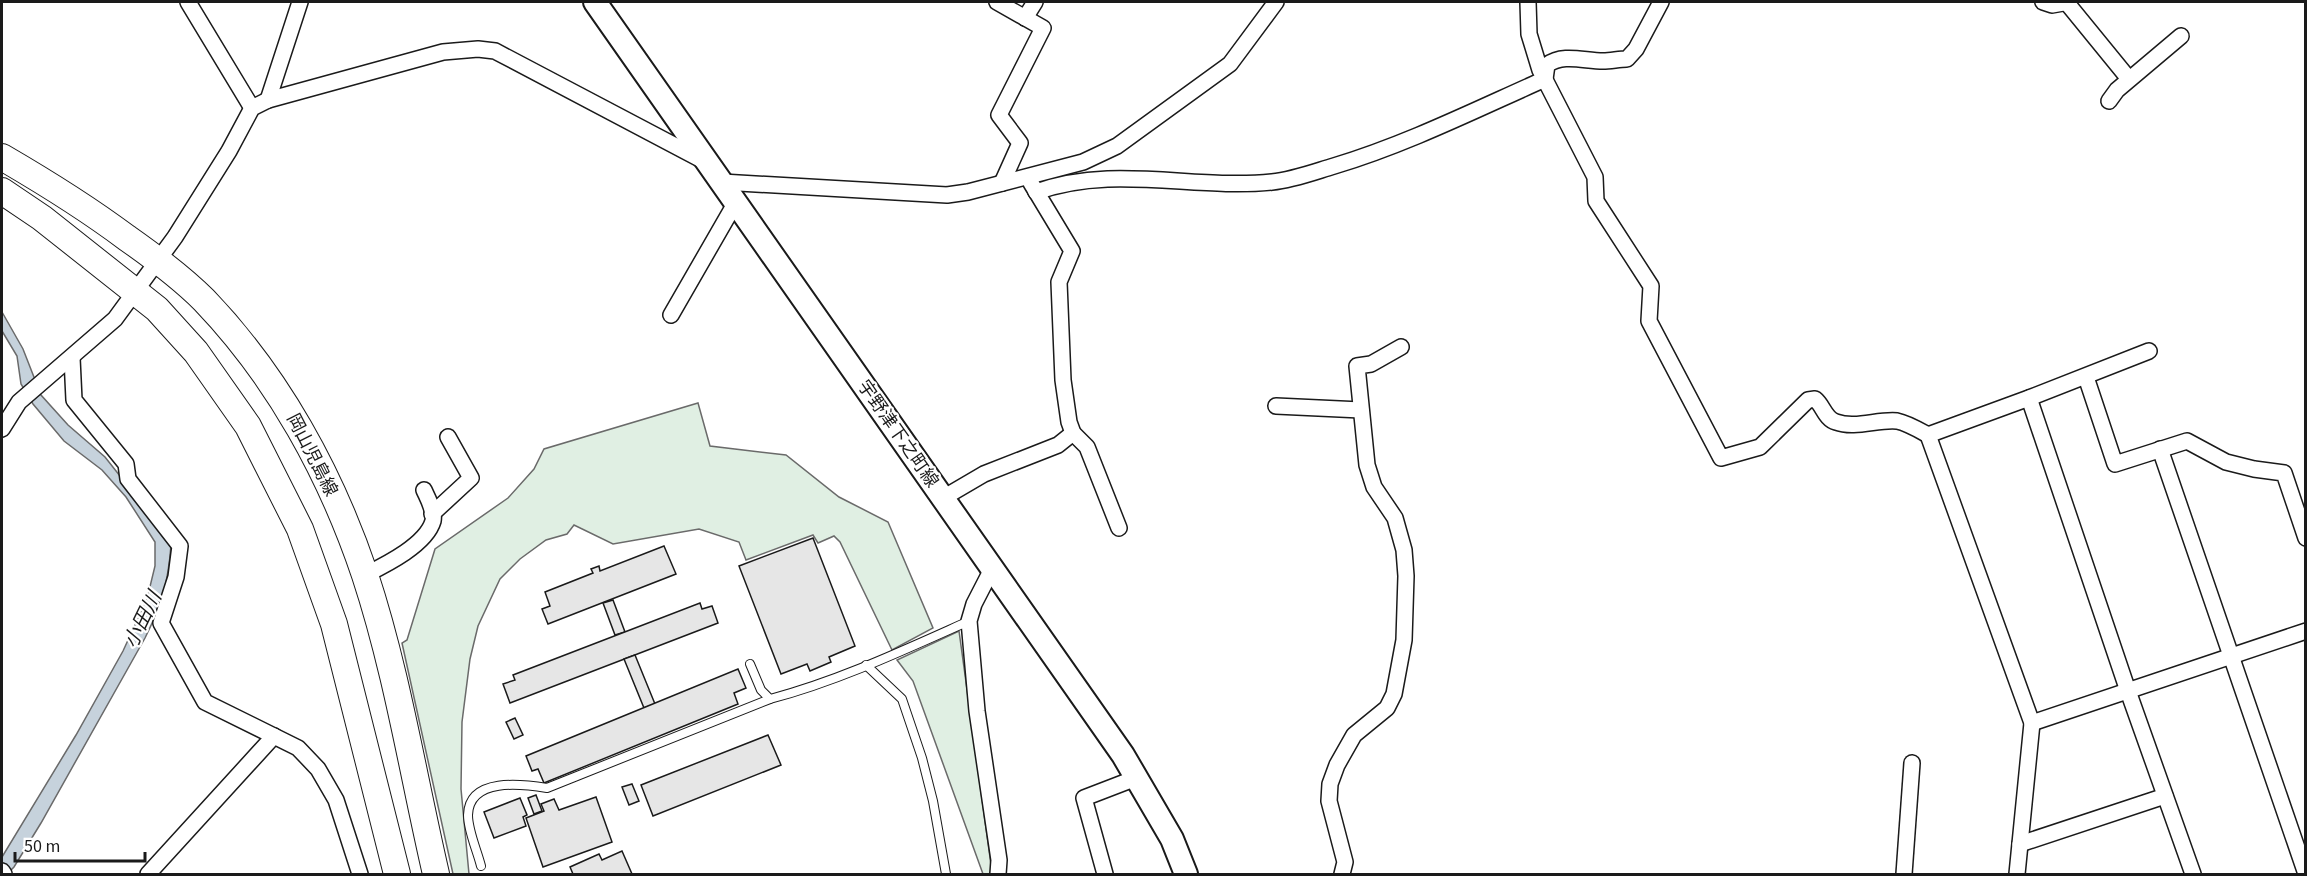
<svg xmlns="http://www.w3.org/2000/svg" width="2307" height="876" font-family="'Source Sans 3','Noto Sans JP',sans-serif">
<rect width="100%" height="100%" fill="#fff"/>
<g fill="#e0efe3" stroke="#6a6a6a" stroke-width="1.5">
<polygon points="698,403 710,446 786,455 839,497 888,522 933,628 892,650 840,542 834,536 818,543 813,535 746,560 739,542 699,529 613,544 574,525 567,534 546,540 520,559 500,579 478,626 470,659 462,722 461,789 469,874 453,874 402,643 407,640 435,549 508,498 534,469 544,449"/>
<polygon points="959,631 992,872 990,874 983,874 913,681 897,660"/>
</g>
<path fill="#c6d2dc" stroke="#6a6a6a" stroke-width="1.5" d="M2 312 23 349 41 395 68 425 105 457 139 500 171 545C168 584 162 604 145 638L41 823 14 867 7 874H2V857L76 735 123 651 147 599 155 566V542L126 497 102 470 64 441 33 404 21 384 17 356 2 331Z"/>
<g fill="#e6e6e6" stroke="#1a1a1a" stroke-width="1.5">
<polygon points="813,538 855,646 829,657 831,662 810,671 807,664 781,674 739,566"/>
<polygon points="664,546 676,574 548,624 542,609 550,606 545,592 593,573 591,569 599,566 600,571"/>
<polygon points="613,600 625,632 615,635 603,603"/>
<polygon points="700,603 702,609 712,606 718,623 510,703 503,684 515,680 513,675"/>
<polygon points="635,655 655,704 644,708 624,659"/>
<polygon points="738,669 746,688 734,693 738,704 544,783 538,769 532,771 526,756"/>
<polygon points="515,718 523,735 514,739 506,722"/>
<polygon points="768,735 781,765 653,816 641,785"/>
<polygon points="632,784 639,801 629,805 622,787"/>
<polygon points="536,795 542,811 534,814 528,798"/>
<polygon points="596,797 612,842 543,867 526,818 544,811 541,804 554,799 559,810"/>
<polygon points="520,798 527,815 523,817 526,826 494,838 484,812"/>
<polygon points="622,851 632,874 573,874 570,867 599,854 602,860"/>
</g>
<g fill="none" stroke-linecap="round" stroke-linejoin="round">
<defs>
<g id="service">
<path d="M750 664 761 690 770 699C838 681 904 650 969 621"/>
<polyline points="866,665 902,699 922,758 933,801 946,874"/>
<path d="M481 866C477 850 468 831 468 815 469 777 522 784 547 788L770 699"/>
</g>
<g id="minor">
<polyline points="188,2 252,108"/>
<polyline points="997,2 1043,28 999,115 1020,143 1002,183"/>
<path d="M1528 2 1529 34 1540 70 1595 177 1596 201 1651 286 1649 321 1721 458 1760 447 1808 400 1815 399C1823 405 1825 419 1836 422 1855 429 1878 419 1897 421 1907 423 1919 430 1928 435L2029 398 2149 351"/>
<polyline points="2043,2 2052,5 2069,2"/>
<polyline points="2067,3 2129,79"/>
<polyline points="1025,18 1035,2"/>
<polyline points="268,100 300,2"/>
<polyline points="2109,101 2117,90 2181,36"/>
<polyline points="722,182 947,195 968,192 1083,162 1117,146 1230,64 1276,2"/>
<polyline points="1031,183 1072,251 1059,282 1063,380 1069,422 1073,433 1087,447 1119,528"/>
<path d="M1036 192C1113 164 1193 190 1272 182 1293 180 1314 172 1334 166 1407 144 1475 110 1545 79L1547 65C1563 53 1584 61 1603 61 1611 61 1619 59 1627 59L1636 49 1661 2"/>
<polyline points="671,315 736,202"/>
<polyline points="72,358 74,400 126,464 128,479 180,546 176,577 161,623 205,702 298,748 318,769 336,800 360,874"/>
<polyline points="2086,377 2115,464 2187,441 2226,462 2254,469 2284,473 2306,538"/>
<polyline points="2029,398 2128,691 2193,874"/>
<polyline points="1276,406 1361,410"/>
<polyline points="2,429 19,402 115,319 175,237 229,151 252,108 268,100 443,52 478,49 495,51 702,160"/>
<polyline points="1928,435 2032,723 2017,874"/>
<polyline points="2160,449 2306,874"/>
<polyline points="943,498 984,474 1058,445 1073,433"/>
<polyline points="432,514 471,478 448,437"/>
<polyline points="992,569 974,604 969,621 977,711 999,860 998,874"/>
<path d="M365 575C385 565 426 545 433 521 435 511 428 499 424 490"/>
<polyline points="2032,723 2306,631"/>
<polyline points="2020,844 2165,796"/>
<polyline points="2,871 4,874"/>
<polyline points="148,874 274,736"/>
<polyline points="1105,874 1084,798 1136,778"/>
<polyline points="1342,874 1345,862 1329,801 1330,784 1337,765 1354,735 1387,708 1394,694 1404,640 1406,576 1404,550 1395,518 1374,487 1367,465 1357,366 1371,364 1401,347"/>
<polyline points="1904,874 1912,763"/>
</g>
<polyline id="secondary" points="595,2 1123,755 1172,839 1186,874"/>
<g id="primary">
<path d="M2 157C45 182 87 208 127 238 154 257 181 277 204 300 278 377 331 474 365 575 397 672 413 775 436 874"/>
<polyline points="2,191 42,218 157,309 196,352 248,426 300,529 334,624 397,874"/>
</g>
</defs>
<use href="#service" stroke="#1a1a1a" stroke-width="10"/>
<use href="#minor" stroke="#1a1a1a" stroke-width="18"/>
<use href="#secondary" stroke="#1a1a1a" stroke-width="26"/>
<use href="#primary" stroke="#1a1a1a" stroke-width="28"/>
<use href="#service" stroke="#fff" stroke-width="8"/>
<use href="#minor" stroke="#fff" stroke-width="15"/>
<use href="#secondary" stroke="#fff" stroke-width="22"/>
<use href="#primary" stroke="#fff" stroke-width="26"/>
</g>
<g text-anchor="middle" dominant-baseline="central" stroke-width="4.5" stroke-linejoin="round" paint-order="stroke">
<g font-size="18" fill="#1a1a1a" stroke="#fff">
<text transform="translate(898 434) rotate(55)">宇野津下之町線</text>
<text transform="translate(312 455) rotate(63)">岡山児島線</text>
</g>
<g font-size="20" font-style="italic" fill="#1a1a1a" stroke="#fff">
<text transform="translate(143 620) rotate(-64)">小田川</text>
</g>
</g>
<rect width="2307" height="876" fill="none" stroke="#1a1a1a" stroke-width="6"/>
<path d="M15 852v9h130v-9" fill="none" stroke="#1a1a1a" stroke-width="3"/>
<text x="24" y="852" font-size="18" fill="#1a1a1a" stroke="#ffffff" stroke-width="4.5" paint-order="stroke">50 m</text>
</svg>
